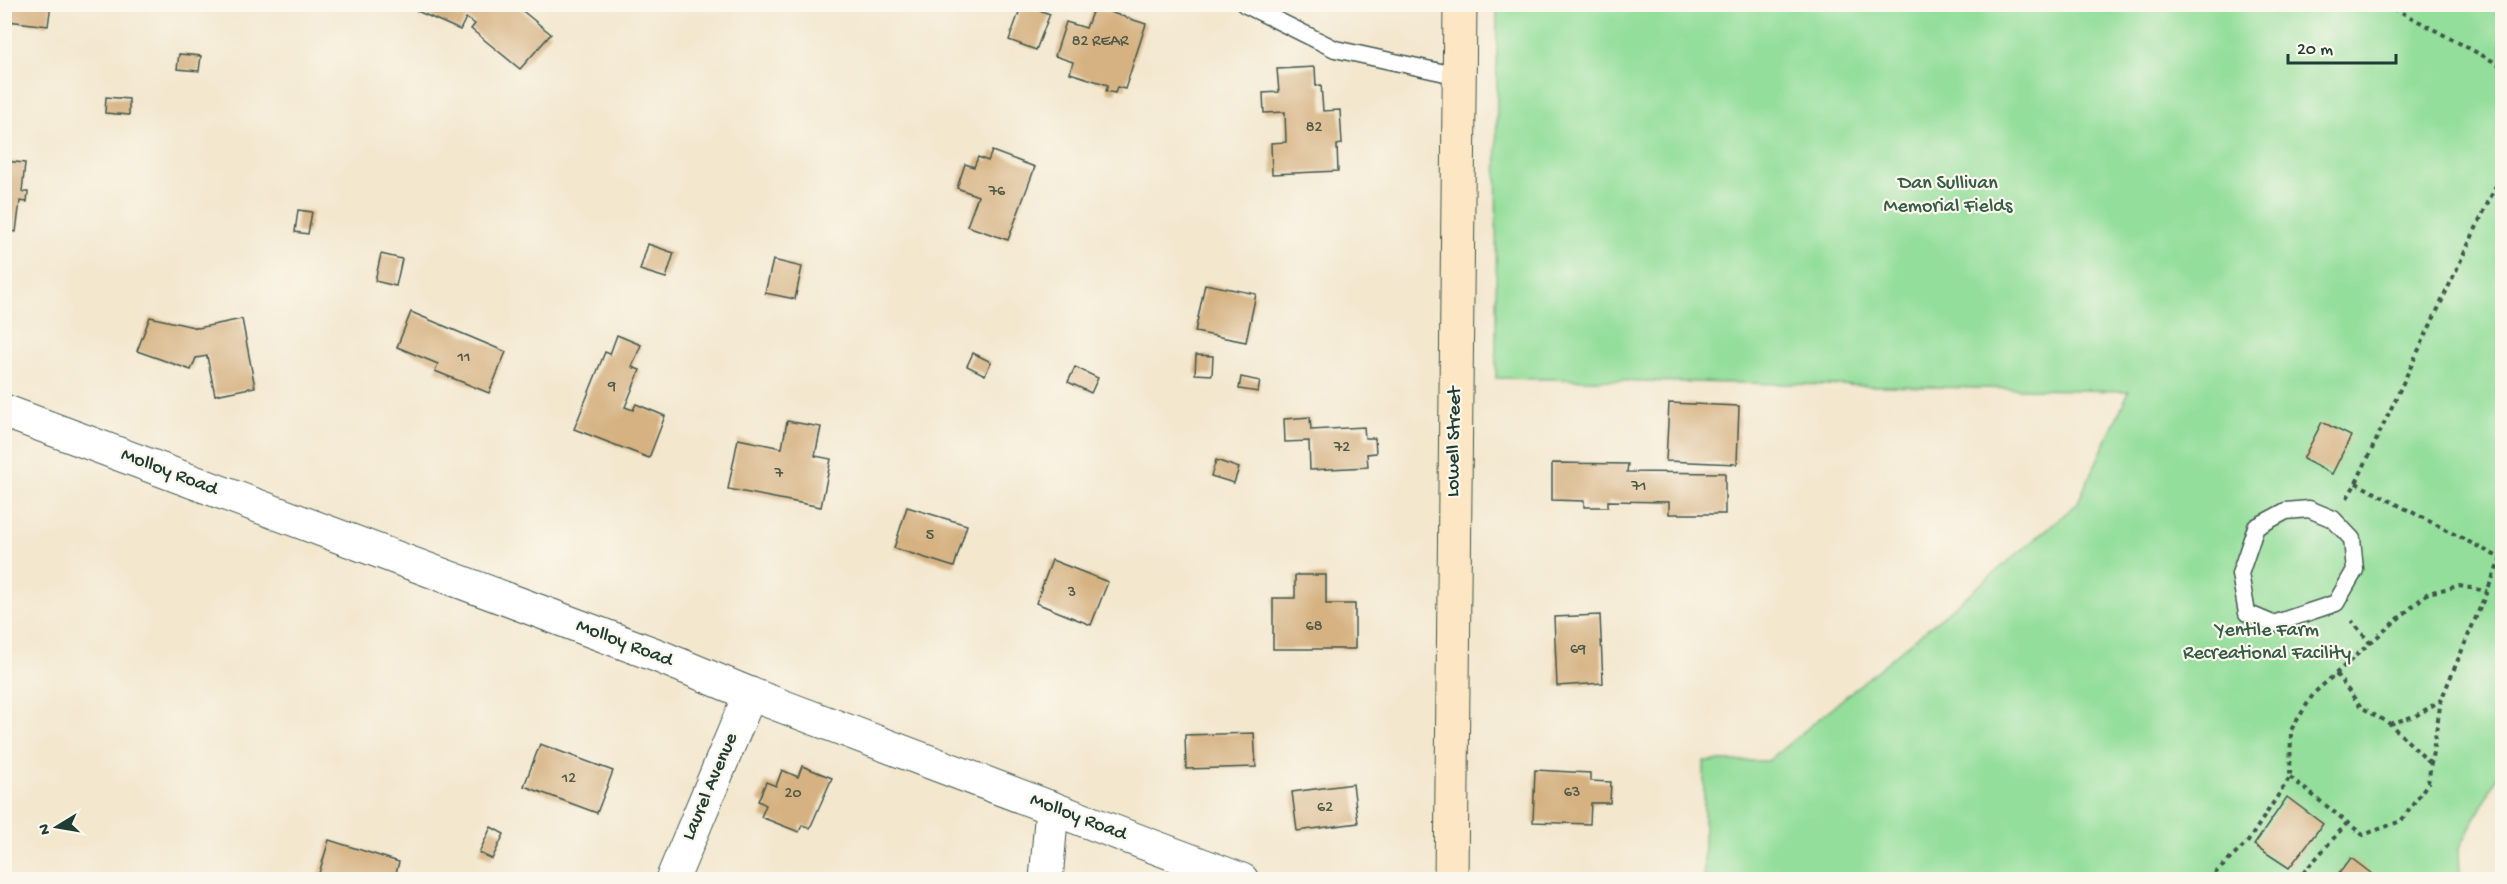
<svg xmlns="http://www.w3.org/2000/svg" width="2507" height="884" font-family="'Gochi Hand',sans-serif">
<rect width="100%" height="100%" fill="#fbf7ec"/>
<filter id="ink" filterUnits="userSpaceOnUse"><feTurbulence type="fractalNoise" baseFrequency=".0167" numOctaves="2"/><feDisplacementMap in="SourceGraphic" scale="12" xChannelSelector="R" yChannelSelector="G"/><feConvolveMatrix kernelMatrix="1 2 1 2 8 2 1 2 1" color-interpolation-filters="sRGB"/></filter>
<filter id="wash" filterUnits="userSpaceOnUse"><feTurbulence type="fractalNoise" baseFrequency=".008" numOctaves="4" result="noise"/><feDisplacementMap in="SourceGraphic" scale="24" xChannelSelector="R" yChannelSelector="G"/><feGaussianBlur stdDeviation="1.35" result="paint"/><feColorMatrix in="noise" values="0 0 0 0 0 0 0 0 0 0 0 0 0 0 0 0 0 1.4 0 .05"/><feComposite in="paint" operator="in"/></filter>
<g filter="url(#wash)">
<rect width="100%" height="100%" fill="#f3e7ce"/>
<polygon fill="#93de9a" stroke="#598e67" stroke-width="1.5" points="1497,5 2502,5 2502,768 2459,849 2460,879 1704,879 1704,761 1768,761 2077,504 2129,391 1496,378"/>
<g id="blocks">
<g fill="#d6b282">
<polygon points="10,4 51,4 48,26 8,21"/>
<polygon points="419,4 514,4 551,34 520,69 471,29 475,24 466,18 460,30 417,11"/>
<polygon points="1022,4 1050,14 1036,50 1009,40"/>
<polygon points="1094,7 1146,24 1125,89 1117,87 1115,93 1106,91 1108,85 1070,73 1073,62 1055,56 1066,22 1086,28"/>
<polygon points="179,54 201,56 199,71 177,69"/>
<polygon points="1315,67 1316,86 1321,85 1323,111 1340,110 1342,144 1337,145 1338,171 1272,174 1271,143 1286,142 1285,112 1264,113 1263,93 1279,92 1277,69"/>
<polygon points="106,97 129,99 129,115 105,113"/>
<polygon points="992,151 1035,167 1008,240 967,226 978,196 957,188 965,164 974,167 978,157 988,161"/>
<polygon points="4,161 25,163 22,192 28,192 27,202 20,201 16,232 4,230"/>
<polygon points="298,210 312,212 308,234 295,232"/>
<polygon points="648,244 674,253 666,278 640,270"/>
<polygon points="381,254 402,259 396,286 375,281"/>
<polygon points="773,260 802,267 795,299 765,293"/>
<polygon points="1205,284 1256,294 1246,342 1195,332"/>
<polygon points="411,312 506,352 489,393 435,371 438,364 397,347"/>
<polygon points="150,317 198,328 242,319 255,387 215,395 207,356 196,358 191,370 137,351"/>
<polygon points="617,335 641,345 632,367 640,370 625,407 633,410 636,404 665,416 649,458 574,429 605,352 610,354"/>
<polygon points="973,353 991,362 985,375 967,366"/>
<polygon points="1196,355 1213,356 1212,375 1195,374"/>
<polygon points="1075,367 1098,378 1091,393 1068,382"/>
<polygon points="1241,377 1260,381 1258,392 1239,389"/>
<polygon points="1669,403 1739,406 1737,464 1666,461"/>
<polygon points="1310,417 1311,430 1364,427 1365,438 1375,438 1376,453 1367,454 1368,467 1310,470 1309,441 1285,442 1284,419"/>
<polygon points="787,421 821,427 815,456 831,459 821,507 728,489 738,439 782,448"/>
<polygon points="2322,422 2351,436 2332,474 2303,459"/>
<polygon points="1216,460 1239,468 1234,483 1211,476"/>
<polygon points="1552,463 1628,464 1627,472 1725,473 1725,514 1669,514 1669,502 1608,501 1608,507 1584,507 1584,501 1552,500"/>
<polygon points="907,507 967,525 954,567 894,548"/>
<polygon points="1052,560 1108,582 1091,625 1036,603"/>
<polygon points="1295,575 1326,575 1326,604 1355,604 1355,649 1273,649 1273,598 1295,598"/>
<polygon points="1600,615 1603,683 1557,686 1554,617"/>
<polygon points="1254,733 1256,767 1186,769 1185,735"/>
<polygon points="540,744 613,771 597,813 524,786"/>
<polygon points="802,766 832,778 810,828 802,825 799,832 761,817 766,805 758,801 766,782 776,786 782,770 798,777"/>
<polygon points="1535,770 1590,773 1590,781 1611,782 1610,803 1591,803 1590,824 1533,822"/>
<polygon points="1353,784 1358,823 1297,831 1292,792"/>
<polygon points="2287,797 2323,824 2289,868 2254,845"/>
<polygon points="491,827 504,834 492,859 479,853"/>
<polygon points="329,840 399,862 394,880 317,880"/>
<polygon points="2351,858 2380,880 2334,880"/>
</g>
</g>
</g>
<g filter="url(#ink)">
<use href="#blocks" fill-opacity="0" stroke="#3f564b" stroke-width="1.5"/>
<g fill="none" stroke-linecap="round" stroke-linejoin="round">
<defs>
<g id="lane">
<polyline points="1244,4 1335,49 1459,76"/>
<polygon points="2309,509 2333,519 2352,539 2355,570 2336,603 2273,624 2247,613 2240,574 2256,527 2286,511"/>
</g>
<g id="street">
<polyline points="4,411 656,655 750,694 1242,880"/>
<polyline points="672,880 750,694"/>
<polyline points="1046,880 1052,808"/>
</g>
<polyline id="secondary" points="1451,880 1460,4"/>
</defs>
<use href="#lane" stroke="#3f564b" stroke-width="19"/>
<use href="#street" stroke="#3f564b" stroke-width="35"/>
<use href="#secondary" stroke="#3f564b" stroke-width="35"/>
<g stroke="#3f564b" stroke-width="4" stroke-dasharray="4.5 4.5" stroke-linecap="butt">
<polyline points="2386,4 2502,66"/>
<polyline points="2356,483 2502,559"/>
<polyline points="2347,498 2356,483 2502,173"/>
<polyline points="2370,643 2428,593 2459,586 2487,591"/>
<polyline points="2336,674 2361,707 2390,724 2431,764"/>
<polyline points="2390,724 2417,715 2441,700"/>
<polyline points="2290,777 2363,835 2401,821 2428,783 2441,700 2501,558"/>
<polyline points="2208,880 2247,843 2290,777 2291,730 2314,693 2370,643 2352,621"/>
<polyline points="2297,880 2347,823"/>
</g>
<use href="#lane" stroke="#fff" stroke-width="16"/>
<use href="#street" stroke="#fff" stroke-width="33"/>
<use href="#secondary" stroke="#fce6c4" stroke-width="33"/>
</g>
</g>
<g text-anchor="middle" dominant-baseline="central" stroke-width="4.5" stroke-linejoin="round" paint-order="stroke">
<g font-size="16" fill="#4d5a48">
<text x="1100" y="42">82 REAR</text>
<text x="1314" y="128">82</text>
<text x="997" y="192">76</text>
<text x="464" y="358">11</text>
<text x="612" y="387">9</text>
<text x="1342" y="448">72</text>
<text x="779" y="474">7</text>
<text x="1639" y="487">71</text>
<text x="930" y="536">5</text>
<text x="1072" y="593">3</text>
<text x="1314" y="627">68</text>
<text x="1578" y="650">69</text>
<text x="569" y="779">12</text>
<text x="1572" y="793">63</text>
<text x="793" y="794">20</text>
<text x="1325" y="808">62</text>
</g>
<g font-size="20" fill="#365d48" stroke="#fbf7ec">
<text x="1948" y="184">Dan Sullivan<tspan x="1948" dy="23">Memorial Fields</tspan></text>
<text x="2267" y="631">Yentile Farm<tspan x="2267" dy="23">Recreational Facility</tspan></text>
</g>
<g font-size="20" fill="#1f3d34" stroke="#fbf7ec">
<text transform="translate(1455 442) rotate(-89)">Lowell Street</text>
<text transform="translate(169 473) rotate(21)">Molloy Road</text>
<text transform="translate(624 644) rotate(21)">Molloy Road</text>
<text transform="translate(711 787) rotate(-67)">Laurel Avenue</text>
<text transform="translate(1078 818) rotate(21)">Molloy Road</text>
</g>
</g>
<rect width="2507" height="884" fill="none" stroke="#fbf7ec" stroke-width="24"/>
<g transform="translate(57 827) rotate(259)" stroke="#fbf7ec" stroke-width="4.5" paint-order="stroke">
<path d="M0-4.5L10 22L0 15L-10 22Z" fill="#1f3d34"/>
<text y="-9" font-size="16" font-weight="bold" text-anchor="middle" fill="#1f3d34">N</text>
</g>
<path d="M2288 54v9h108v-9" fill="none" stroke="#1f3d34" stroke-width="3"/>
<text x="2297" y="54" font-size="18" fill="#1f3d34" stroke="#fbf7ec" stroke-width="4.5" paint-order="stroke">20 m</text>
</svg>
